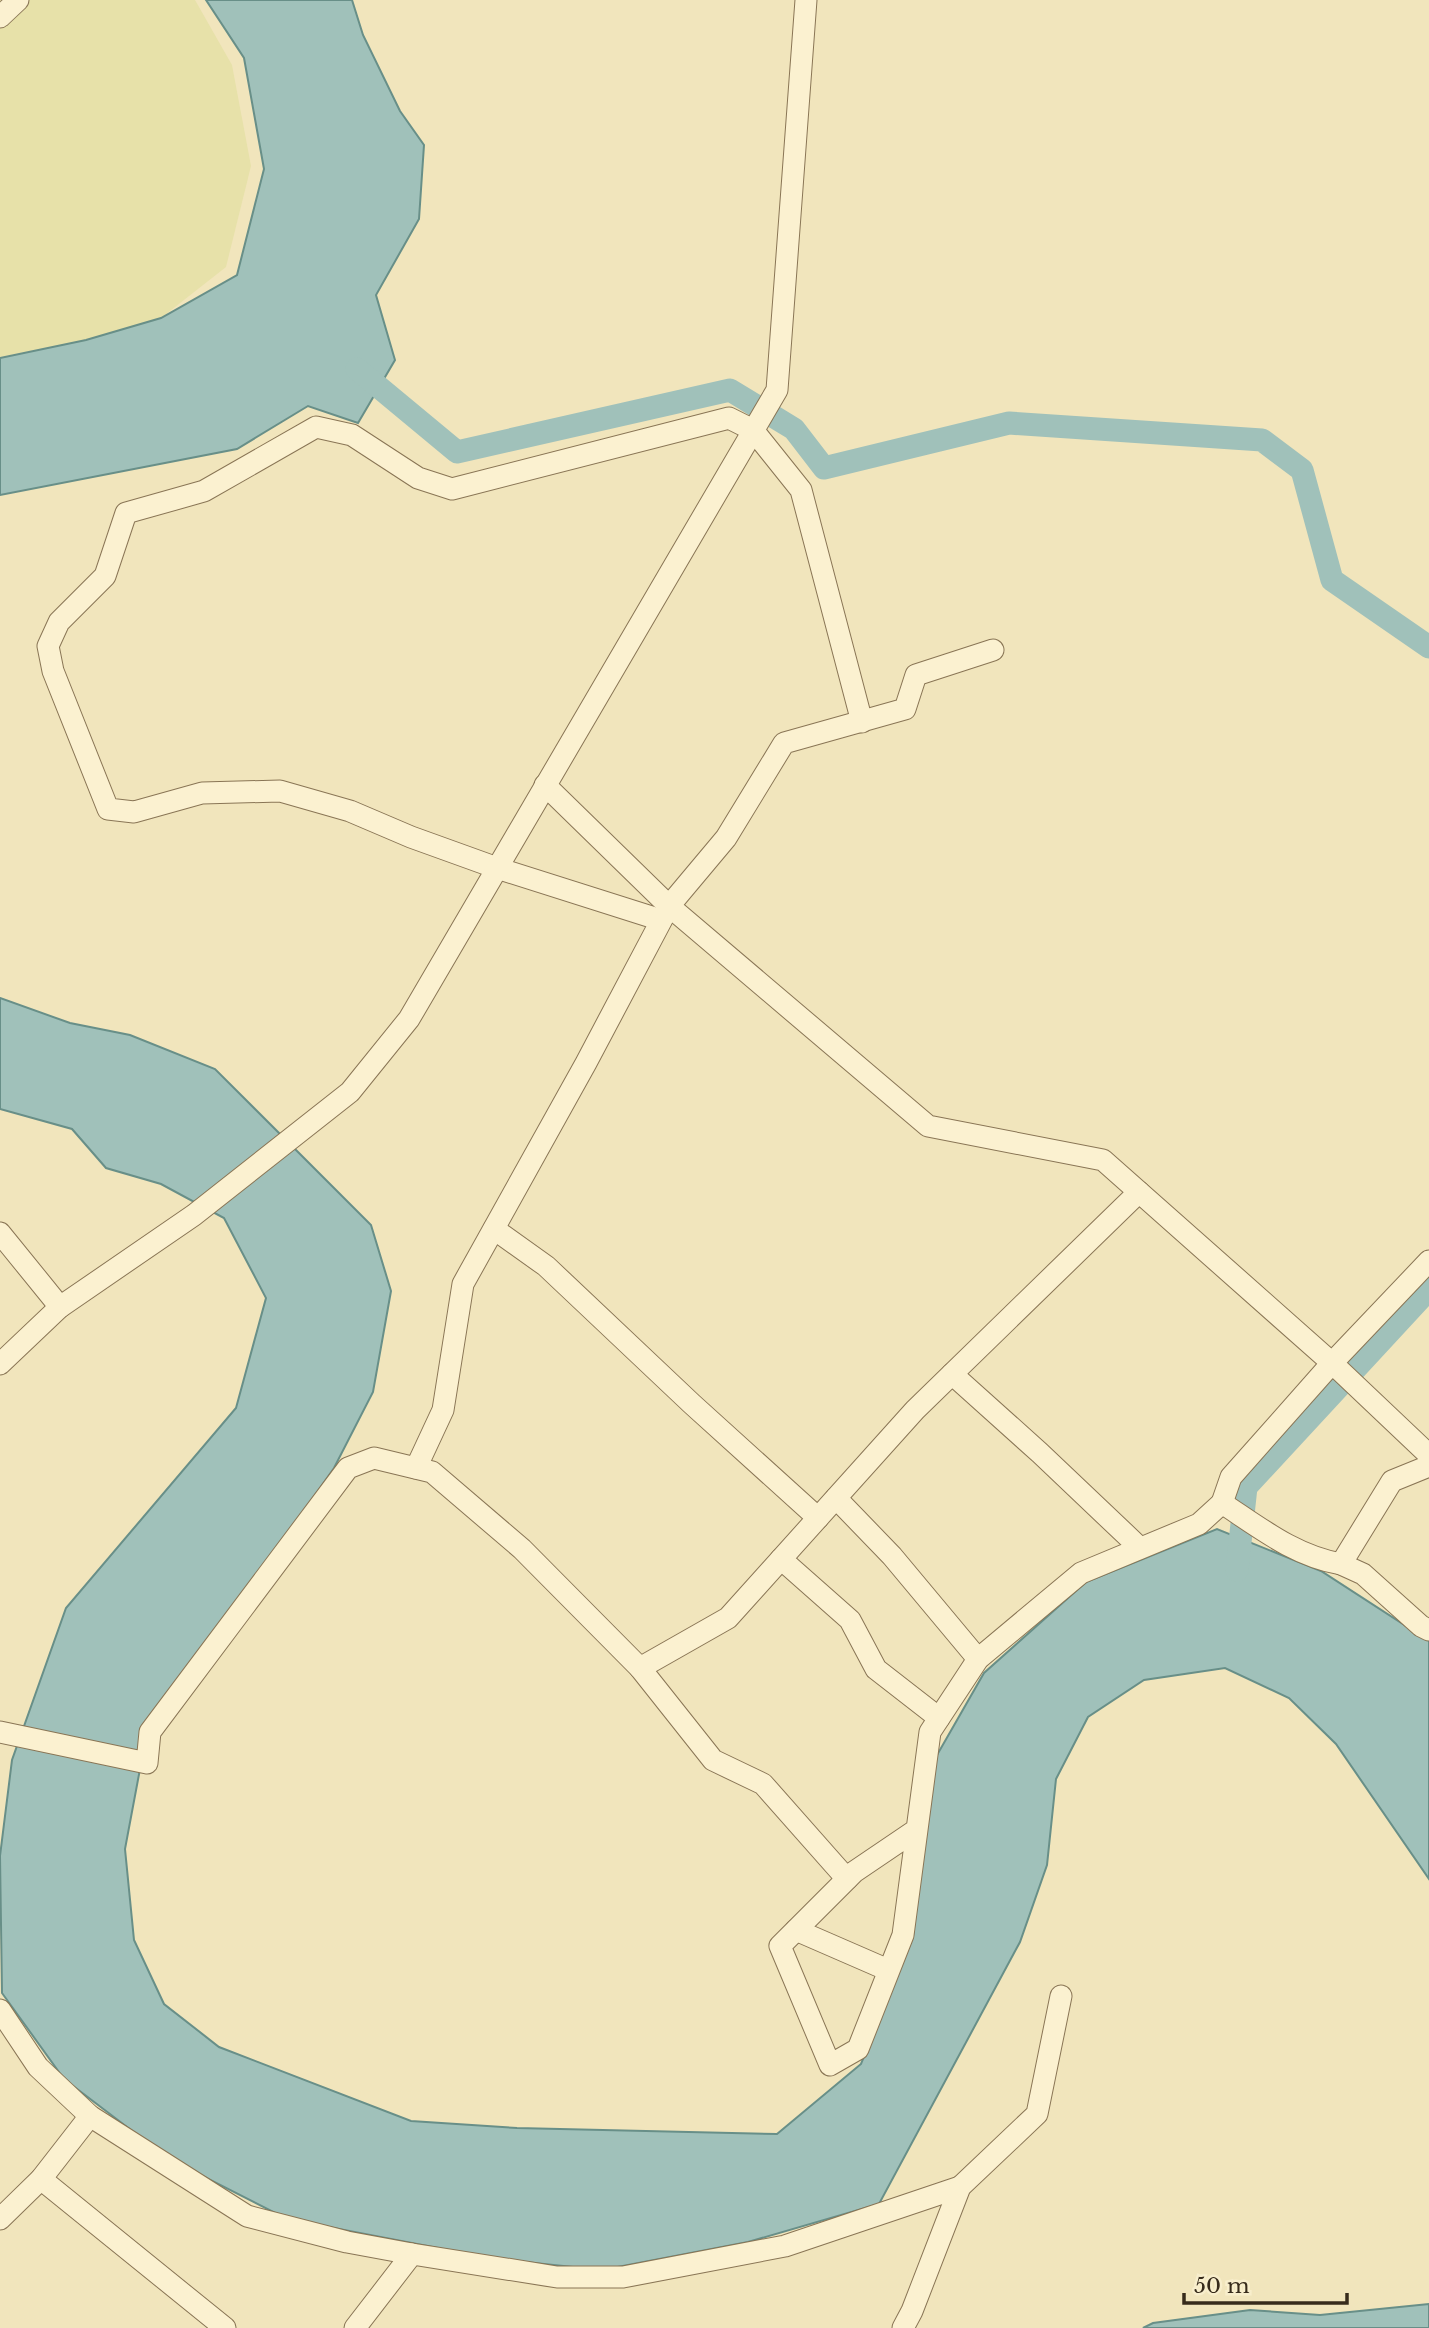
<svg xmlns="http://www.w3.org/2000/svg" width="1429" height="2328" font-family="'Libre Baskerville',serif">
<rect width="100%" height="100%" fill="#f1e5bc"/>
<polygon fill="#e7e1a9" points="0,0 195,0 232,65 251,166 226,267 161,318 86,340 0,357"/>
<g fill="#a0c1ba" stroke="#688f88" stroke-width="2">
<polygon points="206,0 352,0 363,35 400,111 424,145 419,219 376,295 395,360 358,423 308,406 237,449 0,495 0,358 86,340 161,318 237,275 264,169 244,58"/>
<polygon points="0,998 70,1023 130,1035 215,1069 371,1225 391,1291 373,1392 334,1468 146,1737 125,1849 134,1940 164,2004 219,2047 411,2121 517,2128 777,2134 861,2064 913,1936 933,1762 984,1673 1086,1582 1217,1529 1321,1571 1429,1641 1429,1879 1336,1744 1289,1698 1225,1668 1144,1680 1088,1717 1056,1779 1047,1865 1020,1942 879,2204 748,2242 602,2270 495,2259 287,2219 169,2159 64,2079 2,1993 0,1856 12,1760 66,1608 236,1408 266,1298 224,1218 161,1184 106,1168 72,1129 0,1109"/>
<polygon points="1429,2304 1429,2328 1143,2328 1153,2323 1250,2310 1320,2315"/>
</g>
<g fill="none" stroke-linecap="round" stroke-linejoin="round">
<g stroke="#a0c1ba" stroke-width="23">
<polyline points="357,369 457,452 730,390 794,429 824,468 1009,423 1262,440 1302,470 1332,580 1429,647"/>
<polyline points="1237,1570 1246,1487 1429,1289"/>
</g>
<defs>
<g id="minor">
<polyline points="0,17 18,0"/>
<polyline points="545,785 669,906 928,1126 1103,1160 1332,1363 1429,1261"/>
<polyline points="661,920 497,868 411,837 350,811 280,791 202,793 134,812 108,809 53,671 48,646 59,622 105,576 126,513 204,491 316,427 352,435 418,478 452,489 729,418 753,430 801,490 862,722"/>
<polyline points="494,1229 546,1266 692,1404 818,1518"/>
<polyline points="0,1233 60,1307"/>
<polyline points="0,1364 60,1307 194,1215 350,1092 409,1019 777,390 806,0"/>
<polyline points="952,1374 1040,1453 1140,1548"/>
<polyline points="416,1468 443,1410 463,1284 586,1063 669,906 726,838 784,743 905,709 916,675 993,650"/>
<polyline points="836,1498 892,1556 978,1659"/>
<polyline points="1222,1503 1231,1477 1332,1363 1429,1455"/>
<polyline points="781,1559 850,1620 876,1669 939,1718"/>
<polyline points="1341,1564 1363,1574 1421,1626 1429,1630"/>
<polyline points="640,1668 713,1760 763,1784 847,1879"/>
<polyline points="0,1732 147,1763 150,1732 348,1468 374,1458 432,1472 522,1549 640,1668 728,1618 915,1410 1139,1192"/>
<path d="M916 1830 854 1872 780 1946 830 2065 858 2049 903 1935 930 1732 978 1659 1081 1573 1199 1524 1222 1503C1260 1528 1295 1556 1341 1564L1392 1481 1429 1466"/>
<polyline points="796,1930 888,1970"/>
<polyline points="0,2010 38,2067 90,2116 247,2216 347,2242 412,2254 557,2277 623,2277 785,2246 960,2187"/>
<polyline points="41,2179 225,2328"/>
<polyline points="0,2219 41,2179 90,2116"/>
<polyline points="355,2328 412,2254"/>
<polyline points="903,2328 912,2311 960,2187 1037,2114 1061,1996"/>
</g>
</defs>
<use href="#minor" stroke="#897555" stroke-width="23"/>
<use href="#minor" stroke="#fbf1d0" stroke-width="21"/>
</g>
<path d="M1184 2293v10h163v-10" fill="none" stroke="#372b1b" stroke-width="3.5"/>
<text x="1194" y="2293" font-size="21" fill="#372b1b" stroke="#f8eecc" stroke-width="5" paint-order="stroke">50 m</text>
</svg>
